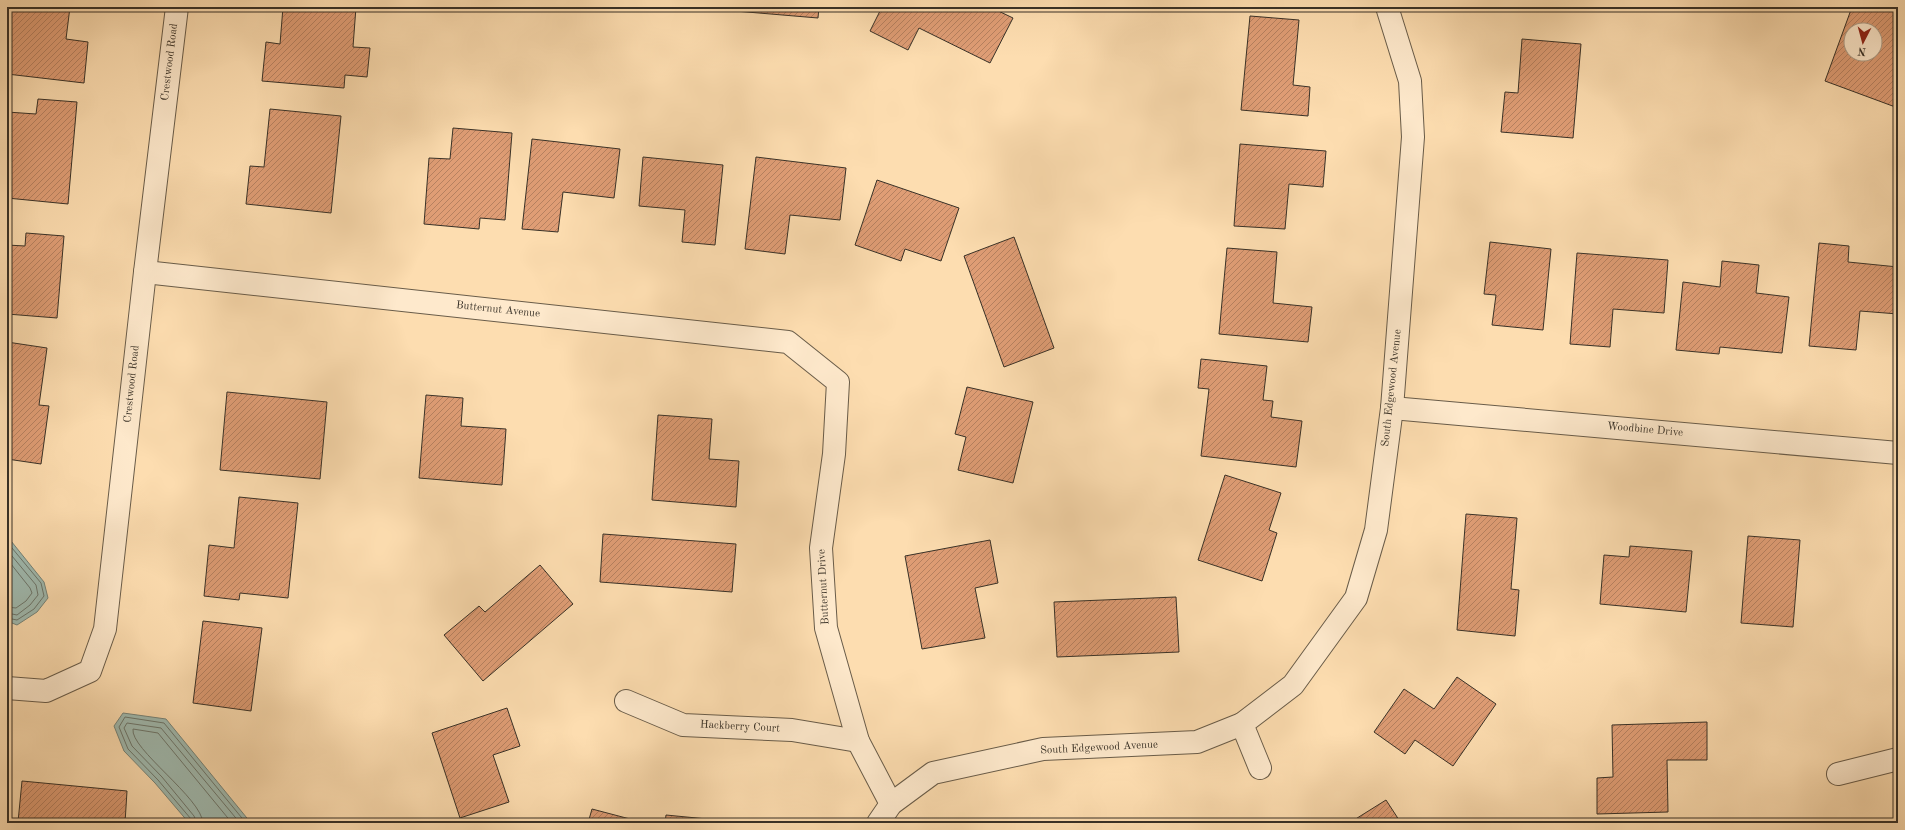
<svg xmlns="http://www.w3.org/2000/svg" width="1905" height="830" font-family="'Old Standard TT',serif">
<defs>
<pattern id="building-hatch" width="6" height="6" patternUnits="userSpaceOnUse"><rect width="6" height="6" fill="#df9d75"/><path d="M-1 1l2-2M0 6l6-6M5 7l2-2" fill="none" stroke="#b68160"/></pattern>
</defs>
<rect width="100%" height="100%" fill="#fdddb0"/>
<filter id="stains"><feTurbulence type="fractalNoise" baseFrequency=".005" numOctaves="4"/><feColorMatrix values="0 0 0 0 .2 0 0 0 0 .09 0 0 0 0 .02 0 0 0 .5 -.17"/></filter>
<radialGradient id="worn" r=".72"><stop offset=".6" stop-color="#630" stop-opacity="0"/><stop offset="1" stop-color="#630" stop-opacity=".3"/></radialGradient>
<g fill="#a0bbb1" stroke="#76847a">
<polygon points="7,536 44,582 48,598 37,612 17,625 7,621"/>
<polygon points="123,713 166,719 251,823 189,823 155,783 124,751 114,726"/>
</g>
<g fill="none" stroke-linecap="round" stroke-linejoin="round">
<g stroke="#6c766c" stroke-width="1">
<polyline points="7,542 41,583 44,596 34,609 17,620 7,618"/>
<polyline points="7,550 36,585 38,595 30,605 17,615 7,613"/>
<polyline points="7,559 30,588 32,593 26,601 16,608 7,607"/>
<polyline points="191,823 191,819 158,780 128,749 119,727 125,717 164,723 246,823"/>
<polyline points="197,823 194,816 162,777 132,746 124,728 127,723 161,728 240,823"/>
<path d="M203 823C202 798 130 749 133 729L158 733 232 823"/>
</g>
</g>
<g fill="url(#building-hatch)" stroke="#383127" fill-rule="evenodd">
<polygon points="7,7 70,7 66,39 88,42 84,83 7,74"/>
<polygon points="283,7 356,7 353,47 370,48 367,77 345,75 344,88 262,81 266,42 280,44"/>
<polygon points="735,7 819,7 818,18 735,11"/>
<polygon points="882,7 990,7 1013,18 990,63 919,28 908,50 870,31"/>
<polygon points="1525,7 1566,7 1565,11"/>
<path d="M1852 7H1898V108L1825 81ZM1851 30H1875V54H1851Z"/>
<polygon points="1250,16 1299,20 1293,85 1310,87 1308,116 1241,110"/>
<polygon points="1522,39 1581,44 1573,138 1501,132 1505,92 1518,93"/>
<polygon points="38,99 77,102 68,204 7,198 7,112 36,114"/>
<polygon points="270,109 341,116 331,213 246,204 250,166 264,167"/>
<polygon points="453,128 512,133 505,220 480,218 479,229 424,224 429,158 450,159"/>
<polygon points="532,139 620,149 614,198 563,192 558,232 522,229"/>
<polygon points="1240,144 1326,151 1323,187 1289,184 1285,229 1234,226"/>
<polygon points="643,157 723,165 715,245 682,242 685,210 639,206"/>
<polygon points="756,157 846,168 840,220 790,215 785,254 745,249"/>
<polygon points="877,180 959,208 941,261 905,249 901,261 855,245"/>
<polygon points="26,233 64,236 57,318 7,314 7,245 25,246"/>
<polygon points="1014,237 1054,348 1004,367 964,256"/>
<polygon points="1490,242 1551,249 1543,330 1492,325 1496,295 1484,294"/>
<polygon points="1819,243 1849,246 1848,262 1898,267 1898,314 1860,311 1856,350 1809,346"/>
<polygon points="1227,248 1277,252 1273,303 1312,307 1308,342 1219,334"/>
<polygon points="1577,253 1668,260 1664,313 1613,309 1610,347 1570,344"/>
<polygon points="1722,261 1759,265 1756,293 1789,297 1782,353 1720,347 1719,354 1676,350 1683,282 1720,287"/>
<polygon points="7,342 47,348 39,405 49,406 41,464 7,459"/>
<polygon points="1201,359 1267,366 1263,400 1273,401 1271,417 1302,421 1296,467 1201,456 1209,389 1198,388"/>
<polygon points="967,387 1033,402 1013,483 958,470 966,437 955,434"/>
<polygon points="227,392 327,402 320,479 220,470"/>
<polygon points="426,395 463,398 461,426 506,429 502,485 419,478"/>
<polygon points="658,415 712,419 709,459 739,461 736,507 652,500"/>
<polygon points="1225,475 1281,493 1269,530 1277,533 1262,581 1198,560"/>
<polygon points="239,497 298,503 288,598 240,593 239,600 204,596 209,545 234,548"/>
<polygon points="1466,514 1517,518 1511,589 1519,590 1515,636 1457,630"/>
<polygon points="603,534 736,544 732,592 600,582"/>
<polygon points="1748,536 1800,540 1793,627 1741,623"/>
<polygon points="990,540 998,583 975,588 985,638 922,649 905,556"/>
<polygon points="1630,546 1692,551 1686,612 1600,604 1604,555 1629,557"/>
<polygon points="540,565 573,604 483,681 444,635 479,606 485,612"/>
<polygon points="1176,597 1179,652 1057,657 1054,602"/>
<polygon points="203,621 262,628 251,711 193,703"/>
<polygon points="1457,677 1496,704 1453,766 1415,740 1405,754 1374,732 1404,689 1434,709"/>
<polygon points="507,708 520,746 493,755 509,802 460,818 432,733"/>
<polygon points="1707,722 1707,760 1667,760 1668,812 1597,814 1597,778 1613,777 1612,725"/>
<polygon points="22,781 127,791 125,823 18,822"/>
<polygon points="1386,800 1401,823 1356,823 1354,820"/>
<polygon points="592,809 630,819 629,823 588,823"/>
<polygon points="666,815 748,823 665,823"/>
</g>
<g fill="none" stroke-linecap="round" stroke-linejoin="round">
<defs>
<g id="minor">
<polyline points="145,272 788,342 838,382 834,454 821,548 826,628 858,741 891,804"/>
<polyline points="1392,408 1898,453"/>
<polyline points="7,688 46,691 90,671 105,629 145,272 177,7"/>
<polyline points="626,701 683,725 792,730 858,741"/>
<polyline points="1260,768 1242,724 1293,685 1356,598 1376,530 1392,408 1413,137 1410,81 1387,7"/>
<polyline points="1838,774 1898,759"/>
<polyline points="878,823 891,804 933,773 1043,749 1197,742 1242,724"/>
</g>
</defs>
<use href="#minor" stroke="#695c49" stroke-width="24"/>
<use href="#minor" stroke="#fee9cc" stroke-width="22"/>
</g>
<g text-anchor="middle" dominant-baseline="central" stroke-width="3" stroke-linejoin="round" paint-order="stroke">
<g font-size="11" fill="#383127" stroke="#fee9cc">
<text transform="translate(170 62) rotate(-83)">Crestwood Road</text>
<text transform="translate(498 310) rotate(6)">Butternut Avenue</text>
<text transform="translate(132 384) rotate(-84)">Crestwood Road</text>
<text transform="translate(1392 388) rotate(-84)">South Edgewood Avenue</text>
<text transform="translate(1645 430) rotate(5)">Woodbine Drive</text>
<text transform="translate(824 587) rotate(-93)">Butternut Drive</text>
<text transform="translate(740 727) rotate(3)">Hackberry Court</text>
<text transform="translate(1099 748) rotate(-3)">South Edgewood Avenue</text>
</g>
</g>
<rect width="1905" height="830" fill="none" stroke="#fdddb0" stroke-width="24"/>
<rect x="8" y="8" width="1889" height="814" fill="none" stroke="#383127" stroke-width="2"/>
<rect x="12" y="12" width="1881" height="806" fill="none" stroke="#383127"/>
<g transform="translate(1863 42) rotate(186)"><circle r="19" fill="#fee9cc" stroke="#af9f8a"/>
<path d="M0-3L7 15L0 10L-7 15Z" fill="#8f2418"/>
<text y="-6" font-size="11" font-weight="bold" text-anchor="middle" fill="#383127">N</text>
</g>
<rect width="100%" height="100%" filter="url(#stains)"/>
<rect width="100%" height="100%" fill="url(#worn)"/>
</svg>
